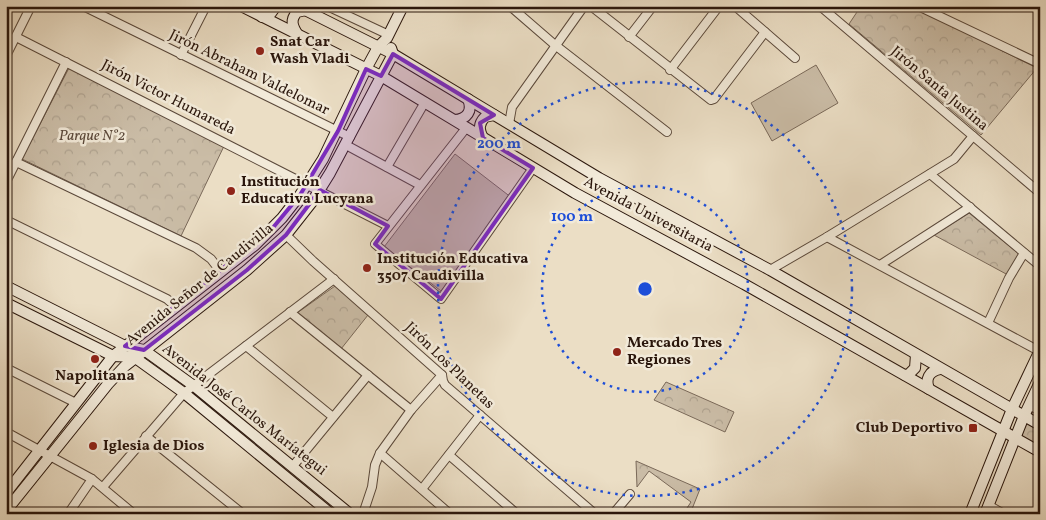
<svg xmlns="http://www.w3.org/2000/svg" width="1046" height="520" font-family="Vollkorn,serif">
<defs>
<pattern id="park-crowns" width="20" height="18" patternUnits="userSpaceOnUse" patternTransform="scale(1.25)"><rect width="20" height="18" fill="#cabca6"/><path d="M2 6a3 3 0 1 1 6 0M12 15a3 3 0 1 1 6 0" fill="none" stroke="#aea18e"/></pattern>
</defs>
<rect width="100%" height="100%" fill="#ebdec5"/>
<filter id="stains"><feTurbulence type="fractalNoise" baseFrequency=".004" numOctaves="4"/><feColorMatrix values="0 0 0 0 .2 0 0 0 0 .09 0 0 0 0 .02 0 0 0 .5 -.17"/></filter>
<radialGradient id="worn" r=".72"><stop offset=".6" stop-color="#630" stop-opacity="0"/><stop offset="1" stop-color="#630" stop-opacity=".3"/></radialGradient>
<g fill="#cabca6" stroke="#7a6959">
<polygon points="816,65 838,103 772,141 751,103"/>
<polygon points="455,154 512,198 441,291 384,247"/>
</g>
<g fill="url(#park-crowns)" stroke="#7a6959">
<polygon points="861,6 911,6 1037,68 981,135 849,24"/>
<polygon points="70,66 225,144 181,236 22,159"/>
<polygon points="969,213 1020,255 1008,275 934,235"/>
<polygon points="335,286 368,315 341,349 297,313"/>
<polygon points="666,382 734,412 725,432 654,400"/>
<polygon points="1026,422 1040,429 1040,449 1019,437"/>
<polygon points="636,461 700,489 690,514 683,514 691,502 649,471 637,487"/>
</g>
<g fill="none" stroke-linecap="round" stroke-linejoin="round">
<defs>
<g id="street">
<polyline points="83,6 350,137"/>
<polyline points="327,6 389,35"/>
<polyline points="510,6 555,45 667,132"/>
<polyline points="591,6 711,100 714,99 765,32"/>
<polyline points="735,6 795,58"/>
<polyline points="820,6 1040,193"/>
<polyline points="918,6 1040,64"/>
<polyline points="16,37 388,226"/>
<polyline points="629,37 653,6"/>
<polyline points="181,55 206,6"/>
<polyline points="6,56 31,6"/>
<polyline points="670,70 719,6"/>
<polyline points="509,124 512,107 584,6"/>
<polyline points="466,128 375,244 441,299 533,168"/>
<polyline points="346,145 420,185"/>
<polyline points="16,162 196,248 211,259 221,272"/>
<polyline points="387,167 425,102"/>
<polyline points="930,174 1040,266"/>
<polyline points="6,182 66,62"/>
<polyline points="6,220 167,299 176,307"/>
<polyline points="286,235 313,261 442,375 443,381 445,385 595,514"/>
<polyline points="827,237 1039,351"/>
<polyline points="880,265 970,207"/>
<polyline points="770,270 827,237 954,159 973,136"/>
<polyline points="290,312 411,410"/>
<polyline points="988,323 1009,278 1024,253"/>
<polyline points="246,346 333,417"/>
<polyline points="6,368 76,403"/>
<polyline points="1029,405 1040,411"/>
<polyline points="6,432 92,479 134,514"/>
<polyline points="146,436 243,514"/>
<polyline points="380,453 450,514"/>
<polyline points="449,455 517,514"/>
<polyline points="293,466 368,375"/>
<polyline points="103,487 184,393 334,279"/>
<polyline points="422,489 480,415"/>
<polyline points="988,505 1004,514"/>
<polyline points="68,514 92,479"/>
<polyline points="363,514 372,487 375,465 380,453 411,410 442,375"/>
<polyline points="613,514 630,494"/>
</g>
<g id="secondary">
<polyline points="241,6 381,76 575,193 744,284 1040,452"/>
<polyline points="297,6 393,54 599,178 770,270 1040,425"/>
<polyline points="262,17 271,13 276,6"/>
<path d="M298 35C292 26 290 20 297 12L306 10"/>
<path d="M455 120C467 119 473 111 468 99"/>
<path d="M483 138C479 130 478 124 485 117L494 115"/>
<polyline points="6,286 125,346 144,350 194,386 350,514"/>
<polyline points="6,303 113,356 134,357 184,393 331,514"/>
<polyline points="905,375 909,374 915,368 916,355"/>
<path d="M929 389C925 379 929 371 940 369"/>
<polyline points="6,493 113,356 255,245 282,218 300,195 323,159 366,69 378,47 387,38 403,6"/>
<polyline points="6,511 108,384 125,366 247,270 286,235 312,202 330,173 393,54 391,48"/>
<polyline points="970,514 1012,409 1040,350"/>
<polyline points="985,514 1024,416 1040,382"/>
</g>
</defs>
<use href="#street" stroke="#5a483a" stroke-width="10"/>
<use href="#secondary" stroke="#2a160c" stroke-width="12"/>
<use href="#street" stroke="#f2ead9" stroke-width="8"/>
<use href="#secondary" stroke="#f2ead9" stroke-width="10"/>
</g>
<path fill="#7b2cbf" fill-opacity="0.2" stroke="#7b2cbf" stroke-width="4" stroke-linejoin="round" d="M393 54 494 115 480 123 483 138 533 168 441 299 375 244 388 226 320 190 286 235 247 270 144 350 125 346 271 230 300 195 338 131 366 69 381 76Z"/>
<g fill="none" stroke="#1d4ed8" stroke-width="2.5" stroke-dasharray="2.5 5">
<circle cx="645" cy="289" r="103"/>
<circle cx="645" cy="289" r="207"/>
</g>
<g fill="#8f2418" stroke="#f2ead9" stroke-width="2">
<circle cx="260" cy="51" r="5"/>
<circle cx="231" cy="191" r="5"/>
<circle cx="367" cy="268" r="5"/>
<circle cx="617" cy="352" r="5"/>
<circle cx="95" cy="359" r="5"/>
<rect x="968" y="423" width="10" height="10" rx="2.5"/>
<circle cx="93" cy="446" r="5"/>
</g>
<g text-anchor="middle" dominant-baseline="central" stroke-width="5" stroke-linejoin="round" paint-order="stroke">
<g font-size="15" font-weight="bold" fill="#2a160c" stroke="#f2ead9" text-anchor="start">
<text x="270" y="42">Snat Car<tspan x="270" dy="17">Wash Vladi</tspan></text>
<text x="241" y="182">Institución<tspan x="241" dy="17">Educativa Lucyana</tspan></text>
<text x="377" y="259">Institución Educativa<tspan x="377" dy="17">3507 Caudivilla</tspan></text>
<text x="627" y="343">Mercado Tres<tspan x="627" dy="17">Regiones</tspan></text>
<text x="95" y="376" text-anchor="middle">Napolitana</text>
<text x="963" y="428" text-anchor="end">Club Deportivo</text>
<text x="103" y="446">Iglesia de Dios</text>
</g>
<g font-size="15" fill="#2a160c" stroke="#f2ead9">
<text transform="translate(249 73) rotate(26)">Jirón Abraham Valdelomar</text>
<text transform="translate(939 89) rotate(40)">Jirón Santa Justina</text>
<text transform="translate(168 98) rotate(27)">Jirón Victor Humareda</text>
<text transform="translate(648 215) rotate(28)">Avenida Universitaria</text>
<text transform="translate(200 285) rotate(-39)">Avenida Señor de Caudivilla</text>
<text transform="translate(449 366) rotate(44)">Jirón Los Planetas</text>
<text transform="translate(244 410) rotate(38)">Avenida José Carlos Maríategui</text>
</g>
<g font-size="15" font-style="italic" fill="#5a483a" stroke="#f2ead9">
<text x="92" y="136">Parque N°2</text>
</g>
</g>
<circle cx="645" cy="289" r="8" fill="#1d4ed8" stroke="#f2ead9" stroke-width="2.5"/>
<g font-size="15" text-anchor="middle" font-weight="bold" fill="#1d4ed8" stroke="#f2ead9" stroke-width="5" stroke-linejoin="round" paint-order="stroke">
<text x="499" y="148">200 m</text>
<text x="572" y="221">100 m</text>
</g>
<rect width="1046" height="520" fill="none" stroke="#ebdec5" stroke-width="25"/>
<rect x="8" y="8" width="1031" height="505" fill="none" stroke="#2a160c" stroke-width="2.5"/>
<rect x="12" y="12" width="1021" height="495" fill="none" stroke="#2a160c"/>
<rect width="100%" height="100%" filter="url(#stains)"/>
<rect width="100%" height="100%" fill="url(#worn)"/>
</svg>
